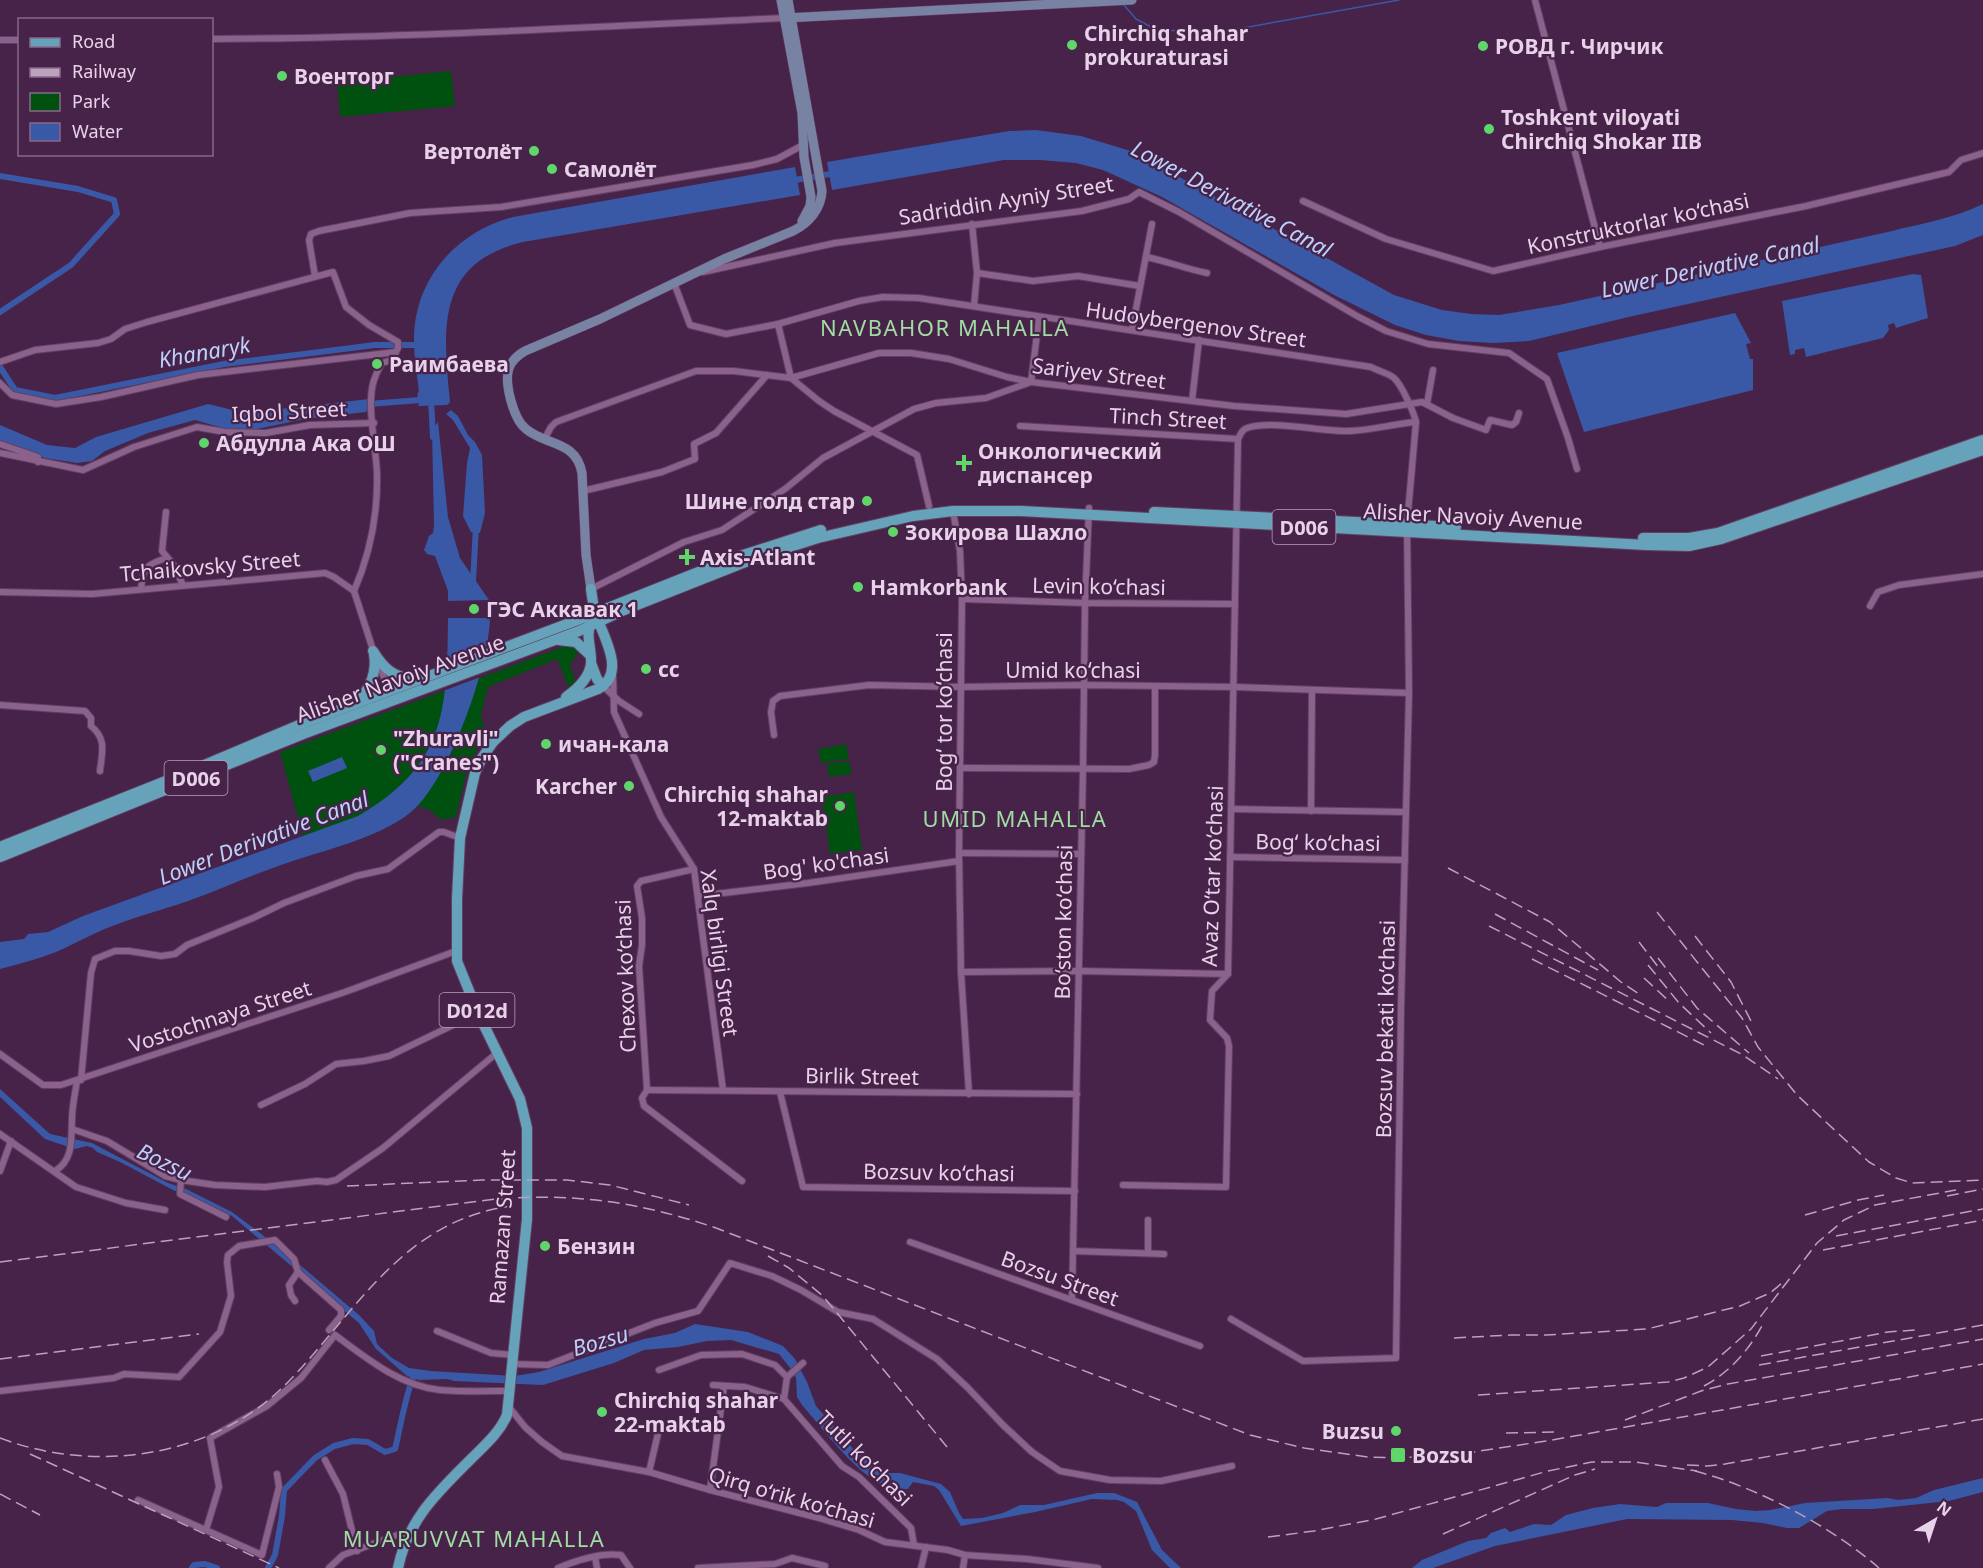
<svg xmlns="http://www.w3.org/2000/svg" width="1983" height="1568" font-family="'Noto Sans',sans-serif">
<rect width="100%" height="100%" fill="#472349"/>
<g fill="#005010">
<polygon points="451,71 455,106 340,117 337,82"/>
<polygon points="568,645 574,647 578,653 570,665 575,679 570,690 557,659 488,687 481,715 485,731 467,770 456,817 442,820 428,809 417,806 453,750 479,678"/>
<path d="M446 690C439 745 410 789 360 815 342 824 322 830 303 836L280 752Z"/>
<polygon points="846,744 849,759 821,763 818,749"/>
<polygon points="849,761 852,774 829,777 827,764"/>
<polygon points="854,792 862,850 830,854 822,797"/>
</g>
<g fill="#3958a5">
<path d="M1036 130 1081 136 1134 152 1394 295 1442 310 1471 314 1499 315 1559 305 1892 231C1923 223 1955 218 1983 204V235L1955 246 1633 316 1529 341 1493 343 1459 341 1426 335 1395 325 1334 295 1162 197 1103 170 1076 163 1040 160H1004L832 190 827 162 1009 131Z"/>
<path d="M795 167 800 195 523 242C435 263 443 330 450 402L447 405 418 406 420 400C418 380 414 360 414 340 414 279 456 232 513 217Z"/>
<polygon points="1913,274 1921,275 1928,318 1896,328 1894,323 1888,325 1889,330 1883,338 1806,357 1804,348 1795,350 1795,354 1790,355 1782,301"/>
<polygon points="1735,313 1751,343 1746,344 1750,359 1753,359 1753,390 1584,432 1557,353"/>
<polygon points="369,399 370,403 366,412 305,419 257,429 226,429 195,420 148,433 105,451 92,461 77,463 45,458 0,442 0,425 47,445 75,448 96,437 208,404 245,413"/>
<polygon points="451,410 458,416 468,435 475,442 482,455 485,513 480,533 471,532 463,516 467,463 470,448 453,420 446,414"/>
<polygon points="438,422 448,517 460,558 489,600 448,601 448,591 435,556 427,554 424,550 429,536 433,533 434,525 432,430"/>
<path d="M448 618H490C489 667 449 780 411 812 378 839 320 851 281 865 249 876 219 890 188 901 165 909 141 915 118 924 97 931 77 943 56 952 38 959 19 964 0 969V942L24 939 28 934 48 932 83 916 358 816C446 765 447 710 448 618Z"/>
<polygon points="342,757 347,768 313,782 308,771"/>
<path d="M0 1089 50 1134 92 1143 168 1183 186 1189 232 1212 280 1248 359 1315 374 1331 377 1344 392 1358 409 1368 431 1371 514 1376 539 1372 644 1339 675 1333 695 1324 748 1332 783 1346 795 1359 807 1382 816 1406 855 1451 883 1473H900L941 1484 950 1492 959 1513 963 1519 982 1518 1003 1513 1020 1505H1044L1097 1493H1114L1137 1502 1162 1550 1181 1568H1170L1152 1550 1136 1511 1124 1502 1117 1500 1092 1499 1035 1512 961 1526 939 1490 934 1486 913 1482 908 1489C899 1489 889 1489 881 1484 853 1470 823 1429 802 1405L797 1397 796 1378 791 1369 779 1354 731 1340 707 1341 678 1347 644 1350 614 1363 543 1385 454 1381 447 1379 419 1380 407 1376 376 1349 359 1323 232 1216 173 1190 120 1162 97 1152 93 1148 87 1146 75 1149 45 1139 0 1097Z"/>
<polygon points="1983,1478 1983,1492 1949,1501 1873,1509 1842,1509 1827,1511 1799,1528 1787,1528 1763,1523 1732,1520 1627,1519 1495,1546 1433,1568 1412,1568 1422,1560 1468,1541 1486,1538 1491,1533 1505,1528 1510,1532 1534,1524 1551,1525 1566,1515 1593,1508 1620,1504 1657,1507 1666,1503 1708,1503 1736,1509 1756,1511 1770,1510 1805,1503 1887,1498 1898,1500 1916,1498 1934,1490"/>
</g>
<polygon fill="#472349" points="489,645 483,676 443,691 445,662"/>
<g fill="none" stroke-linecap="round" stroke-linejoin="round">
<polyline stroke="#3958a5" stroke-width="1.5" points="1124,5 1136,19 1157,30 1220,32 1399,0"/>
<g stroke="#3958a5" stroke-width="6">
<polyline points="0,176 78,189 114,200 117,214 71,265 0,312"/>
<polyline points="789,181 836,173"/>
<polyline points="0,367 15,390 55,398 224,364 375,345 422,345"/>
<polyline points="431,399 433,437"/>
<polyline points="369,404 420,400 421,393"/>
<polyline points="473,582 476,526"/>
<polyline points="192,1568 194,1565 205,1564 217,1568"/>
<path d="M268 1568 275 1555 282 1516 284 1490 315 1458 334 1446 353 1441 368 1442 385 1452 395 1449C401 1425 404 1401 413 1378"/>
</g>
<defs>
<g id="street">
<polyline points="1535,0 1600,247"/>
<path d="M212 39C403 38 594 27 785 18"/>
<polyline points="0,40 20,40"/>
<polyline points="1303,201 1386,239 1493,271 1600,247 1806,206 1949,172 1961,160 1983,153"/>
<polyline points="972,224 977,273 974,306"/>
<path d="M1146 257C1167 261 1186 269 1207 273"/>
<polyline points="703,272 835,243 1082,211 1129,199 1139,192 1179,212 1357,316 1386,331 1428,344 1509,353 1547,379 1568,438 1577,469"/>
<polyline points="977,273 1033,281 1078,276 1140,286"/>
<polyline points="315,276 309,240 311,234 319,231 410,213 501,207 753,165 777,159 803,145"/>
<path d="M674 283 690 325 726 334 778 324 859 301 883 297 919 298 1371 367C1378 371 1388 373 1394 378 1402 385 1414 413 1416 422L1407 524 1409 693 1401 1007 1396 1358 1303 1361 1231 1319"/>
<polyline points="778,324 791,378 819,401 834,411 917,455 929,506"/>
<polyline points="1132,330 1152,224"/>
<path d="M0 362 35 350 98 343 111 339 125 329 147 322 333 272 346 307 369 325 398 342V348L392 360 382 363C379 368 376 374 374 380 366 404 376 446 377 473 378 513 370 554 354 591"/>
<polyline points="0,383 12,395 56,404 101,397 198,375 396,352"/>
<polyline points="1192,401 1199,340"/>
<polyline points="1427,404 1433,370"/>
<polyline points="1020,426 1238,439"/>
<polyline points="545,438 551,427 556,422 696,371 734,371 791,378 879,353 911,353 949,359 1007,377 1031,382 1234,406 1346,414 1422,402 1453,418 1486,430 1490,420 1512,425 1516,422 1519,413"/>
<polyline points="0,444 38,457 38,462"/>
<polyline points="0,453 83,470 134,447 197,427 225,432 266,433 310,425 374,423"/>
<polyline points="583,491 662,472 695,459 694,444 716,433 767,375"/>
<polyline points="953,511 960,551 962,599 959,853 961,972 969,1094"/>
<polyline points="166,512 162,551 173,564 183,585"/>
<path d="M141 589C143 567 147 564 167 558"/>
<polyline points="591,589 684,542 722,530 785,489 823,458 914,409 936,403 986,398 1031,382 1039,318"/>
<polyline points="0,592 92,594 325,573 334,577 354,591 374,653"/>
<polyline points="962,599 1085,603 1235,604"/>
<polyline points="1870,606 1878,592 1899,585 1983,574"/>
<polyline points="378,662 389,691"/>
<polyline points="613,674 614,712 661,817 694,869 723,1090"/>
<polyline points="603,686 619,701 639,714"/>
<path d="M0 705 85 711 91 718V726C107 739 102 752 100 771"/>
<polyline points="774,735 771,712 773,701 780,696 869,685 962,687 1084,685 1235,687 1409,693"/>
<polyline points="961,768 1129,769 1149,765 1154,762 1155,755 1155,686"/>
<polyline points="1232,809 1406,812"/>
<polyline points="1311,811 1312,690"/>
<polyline points="959,853 1081,854"/>
<polyline points="1230,857 1405,860"/>
<polyline points="698,896 808,883 959,861"/>
<polyline points="961,972 1080,971 1228,974"/>
<polyline points="0,1054 43,1085 61,1085 345,992 456,951"/>
<polyline points="81,1080 91,973 95,959 115,951 129,951 161,956 175,954 187,945 253,918 284,903 356,876 388,869 439,832 444,832 460,838"/>
<polyline points="647,1090 1077,1094"/>
<polyline points="647,1090 639,966 642,945 642,918 637,886 641,881 694,869"/>
<polyline points="647,1090 642,1098 644,1106 742,1181"/>
<polyline points="780,1092 803,1187 1075,1191"/>
<polyline points="261,1105 305,1084 336,1064 364,1061 389,1056 478,1013"/>
<polyline points="72,1129 107,1141 165,1176 181,1180 215,1185 265,1187 317,1181 327,1182 336,1180 383,1148 498,1052"/>
<polyline points="0,1134 76,1187 126,1203 165,1210"/>
<polyline points="0,1171 11,1141"/>
<path d="M55 1171C74 1160 71 1138 72 1119 72 1107 75 1094 77 1081"/>
<polyline points="181,1180 180,1194 226,1217"/>
<path d="M1123 1185 1226 1187 1229 1046 1227 1038 1210 1020 1212 991 1228 974 1238 439C1241 434 1241 430 1247 428 1272 420 1318 431 1346 431 1369 431 1392 424 1416 422"/>
<polyline points="910,1242 1200,1346"/>
<polyline points="1073,1251 1164,1254"/>
<polyline points="1148,1253 1148,1220"/>
<polyline points="1072,1300 1083,770 1085,603 1089,508"/>
<polyline points="295,1301 291,1295 289,1285 298,1272"/>
<polyline points="437,1331 491,1353 512,1355"/>
<polyline points="511,1364 548,1365 655,1323 698,1311 730,1263 772,1276 801,1290 838,1312 873,1319 937,1359 968,1388 1003,1425 1032,1452 1060,1471 1110,1480 1161,1481 1232,1466"/>
<polyline points="659,1370 701,1355 742,1354 775,1365 787,1377 784,1399 842,1466 859,1477 911,1528 914,1545"/>
<polyline points="787,1377 803,1363"/>
<polyline points="713,1385 745,1387 784,1399"/>
<polyline points="0,1391 114,1378 124,1374 179,1377 220,1332 231,1296 227,1262 228,1255 239,1246 275,1240 294,1259 298,1272 341,1310 341,1316 329,1330"/>
<polyline points="509,1407 525,1427 542,1442 562,1456 649,1472 710,1490 819,1518 859,1530 885,1542 948,1550 965,1555 1027,1559 1098,1568"/>
<polyline points="325,1460 343,1494 357,1551"/>
<polyline points="649,1472 660,1425"/>
<polyline points="710,1490 724,1386"/>
<polyline points="138,1500 262,1555 279,1487 277,1474"/>
<path d="M206 1530 219 1487 210 1438 267 1406 301 1378 335 1335C366 1358 400 1386 440 1390 463 1392 487 1391 510 1391"/>
<polyline points="595,1557 597,1568"/>
<polyline points="329,1568 343,1555 400,1534 407,1536"/>
<path d="M558 1568C577 1560 600 1552 621 1555L630 1568"/>
<polyline points="698,1568 775,1564 792,1558 825,1566 824,1568"/>
<polyline points="921,1568 926,1547"/>
<polyline points="963,1568 965,1555"/>
</g>
<g id="secondary">
<polyline points="781,0 802,113 804,157 811,197 810,206 802,221"/>
<polyline points="785,18 1132,0"/>
<path d="M591 589 586 555 582 473C576 440 546 446 526 429 513 419 504 382 509 368 512 360 518 355 525 351L600 319 724 259 793 231C809 223 821 209 822 191L788 0"/>
</g>
<g id="primary">
<polyline points="1154,512 1456,527"/>
<polyline points="1643,538 1689,538 1718,533 1983,440"/>
<polyline points="559,640 576,642 589,654"/>
<path d="M373 651C384 669 394 678 415 679"/>
<polyline points="591,663 597,679 603,686"/>
<path d="M566 697C576 690 589 678 591 664 592 649 585 636 591 621"/>
<path d="M357 702C370 689 377 672 374 654"/>
<polyline points="0,847 176,777 299,725 575,621 734,558 821,530"/>
<polyline points="0,857 303,734 579,631 624,610 758,557 818,538 913,516 953,511 1021,511 1646,545 1689,546 1721,539 1983,450"/>
<path d="M398 1568C408 1519 438 1492 472 1458 485 1445 500 1432 507 1415L527 1219V1128L520 1099 478 1013 457 961V899L460 838 475 773 482 758 493 742 510 726 524 717 598 689C628 673 602 635 595 612 593 605 592 596 591 589"/>
</g>
</defs>
<use href="#street" stroke="#614162" stroke-width="8"/>
<use href="#secondary" stroke="#614162" stroke-width="10"/>
<use href="#primary" stroke="#614162" stroke-width="12"/>
<use href="#street" stroke="#8a628c" stroke-width="6"/>
<use href="#secondary" stroke="#7882a3" stroke-width="9"/>
<use href="#primary" stroke="#67a2bb" stroke-width="10"/>
<g stroke="#bca2bd" stroke-width="1.5" stroke-dasharray="12 6" stroke-linecap="butt">
<polyline points="1448,868 1550,922 1621,982 1639,994"/>
<polyline points="1657,912 1742,1018 1758,1047 1797,1095 1869,1162 1896,1178 1912,1183 1983,1180"/>
<polyline points="1495,914 1598,970"/>
<polyline points="1489,926 1743,1055 1778,1079"/>
<polyline points="1695,936 1731,982 1751,1021"/>
<polyline points="1639,942 1659,968"/>
<polyline points="1658,958 1697,1008 1749,1053"/>
<polyline points="1532,959 1708,1047"/>
<polyline points="1648,965 1679,1003 1711,1033"/>
<polyline points="1644,978 1670,1002"/>
<polyline points="347,1186 482,1180 567,1180 610,1185 689,1205"/>
<polyline points="1947,1196 1983,1189"/>
<polyline points="1805,1215 1858,1200 1884,1195"/>
<polyline points="1836,1236 1983,1209"/>
<polyline points="1823,1250 1983,1220"/>
<polyline points="768,1256 789,1268 823,1296 947,1447"/>
<path d="M0 1262 496 1199C576 1193 640 1202 716 1228L1250 1435 1304 1448 1368 1457 1399 1458 1460 1454 1546 1441 1983 1364"/>
<polyline points="1454,1338 1511,1335 1546,1335 1647,1329 1740,1306 1770,1293 1782,1283"/>
<polyline points="1761,1356 1888,1332 1915,1330"/>
<polyline points="0,1359 199,1334"/>
<polyline points="1759,1365 1983,1325"/>
<path d="M1704 1386C1730 1372 1749 1350 1763 1324"/>
<polyline points="1478,1395 1668,1382 1684,1378 1708,1367 1751,1329 1817,1243 1844,1220 1875,1205 1956,1190"/>
<polyline points="1625,1420 1701,1391 1728,1384 1983,1339"/>
<polyline points="1506,1433 1560,1432"/>
<path d="M0 1438C97 1475 217 1457 290 1380 358 1309 404 1220 512 1206"/>
<polyline points="30,1454 279,1568"/>
<polyline points="1687,1465 1707,1466 1725,1464 1983,1419"/>
<path d="M1695 1471C1756 1487 1831 1526 1879 1568"/>
<polyline points="0,1494 40,1515"/>
<polyline points="1443,1534 1575,1475 1595,1469"/>
<polyline points="1268,1537 1314,1531 1376,1519 1548,1471 1592,1462 1636,1462 1697,1471"/>
</g>
</g>
<g fill="#60d56a" stroke="#472349" stroke-width="2">
<circle cx="1072" cy="45" r="6"/>
<circle cx="1483" cy="46" r="6"/>
<circle cx="282" cy="76" r="6"/>
<circle cx="1489" cy="129" r="6"/>
<circle cx="534" cy="151" r="6"/>
<circle cx="552" cy="169" r="6"/>
<circle cx="377" cy="364" r="6"/>
<circle cx="204" cy="443" r="6"/>
<path d="M961 454h6v6h6v6h-6v6h-6v-6h-6v-6h6z"/>
<circle cx="867" cy="501" r="6"/>
<circle cx="893" cy="532" r="6"/>
<path d="M684 548h6v6h6v6h-6v6h-6v-6h-6v-6h6z"/>
<circle cx="858" cy="587" r="6"/>
<circle cx="474" cy="609" r="6"/>
<circle cx="646" cy="669" r="6"/>
<circle cx="546" cy="744" r="6"/>
<circle cx="381" cy="750" r="6"/>
<circle cx="629" cy="786" r="6"/>
<circle cx="840" cy="806" r="6"/>
<circle cx="545" cy="1246" r="6"/>
<circle cx="602" cy="1412" r="6"/>
<circle cx="1396" cy="1431" r="6"/>
<rect x="1390" y="1447" width="16" height="16" rx="3"/>
</g>
<g text-anchor="middle" dominant-baseline="central" stroke-width="4.5" stroke-linejoin="round" paint-order="stroke">
<g fill="#472349" stroke="#b89eb9" stroke-width="1.5">
<rect x="1272.5" y="510" width="63" height="34" rx="4.5"/>
<rect x="164.5" y="761" width="63" height="34" rx="4.5"/>
<rect x="439.5" y="993" width="75" height="34" rx="4.5"/>
</g>
<g font-size="20" font-weight="bold" fill="#e8d2e9">
<text x="1304" y="527">D006</text>
<text x="196" y="778">D006</text>
<text x="477" y="1010">D012d</text>
</g>
<g font-size="21" font-weight="bold" fill="#e8d2e9" stroke="#472349" text-anchor="start">
<text x="1084" y="33">Chirchiq shahar<tspan x="1084" dy="24">prokuraturasi</tspan></text>
<text x="1495" y="46">РОВД г. Чирчик</text>
<text x="294" y="76">Военторг</text>
<text x="1501" y="117">Toshkent viloyati<tspan x="1501" dy="24">Chirchiq Shokar IIB</tspan></text>
<text x="522" y="151" text-anchor="end">Вертолёт</text>
<text x="564" y="169">Самолёт</text>
<text x="389" y="364">Раимбаева</text>
<text x="216" y="443">Абдулла Ака ОШ</text>
<text x="978" y="451">Онкологический<tspan x="978" dy="24">диспансер</tspan></text>
<text x="855" y="501" text-anchor="end">Шине голд стар</text>
<text x="905" y="532">Зокирова Шахло</text>
<text x="700" y="557">Axis-Atlant</text>
<text x="870" y="587">Hamkorbank</text>
<text x="486" y="609">ГЭС Аккавак 1</text>
<text x="658" y="669">cc</text>
<text x="393" y="738">"Zhuravli"<tspan x="393" dy="24">("Cranes")</tspan></text>
<text x="558" y="744">ичан-кала</text>
<text x="617" y="786" text-anchor="end">Karcher</text>
<text x="828" y="794" text-anchor="end">Chirchiq shahar<tspan x="828" dy="24">12-maktab</tspan></text>
<text x="557" y="1246">Бензин</text>
<text x="614" y="1400">Chirchiq shahar<tspan x="614" dy="24">22-maktab</tspan></text>
<text x="1384" y="1431" text-anchor="end">Buzsu</text>
<text x="1412" y="1455">Bozsu</text>
</g>
<g font-size="21" fill="#e8d2e9" stroke="#472349">
<text transform="translate(1006 200) rotate(-9)">Sadriddin Ayniy Street</text>
<text transform="translate(1638 223) rotate(-12)">Konstruktorlar ko‘chasi</text>
<text transform="translate(1196 324) rotate(8)">Hudoybergenov Street</text>
<text transform="translate(1099 373) rotate(7)">Sariyev Street</text>
<text transform="translate(289 411) rotate(-3)">Iqbol Street</text>
<text transform="translate(1168 418) rotate(3)">Tinch Street</text>
<text transform="translate(1473 516) rotate(3)">Alisher Navoiy Avenue</text>
<text transform="translate(210 566) rotate(-5)">Tchaikovsky Street</text>
<text transform="translate(1099 586) rotate(1)">Levin ko‘chasi</text>
<text x="1073" y="670">Umid ko‘chasi</text>
<text transform="translate(400 678) rotate(-20)">Alisher Navoiy Avenue</text>
<text transform="translate(944 712) rotate(-90)">Bog‘ tor ko‘chasi</text>
<text transform="translate(1318 842) rotate(1)">Bog‘ ko‘chasi</text>
<text transform="translate(826 863) rotate(-8)">Bog' ko'chasi</text>
<text transform="translate(1212 876) rotate(-88)">Avaz O‘tar ko‘chasi</text>
<text transform="translate(1063 922) rotate(-89)">Bo‘ston ko‘chasi</text>
<text transform="translate(720 953) rotate(82)">Xalq birligi Street</text>
<text transform="translate(625 976) rotate(-92)">Chexov ko‘chasi</text>
<text transform="translate(220 1016) rotate(-18)">Vostochnaya Street</text>
<text transform="translate(1385 1029) rotate(-89)">Bozsuv bekati ko‘chasi</text>
<text transform="translate(862 1076) rotate(1)">Birlik Street</text>
<text transform="translate(939 1172) rotate(1)">Bozsuv ko‘chasi</text>
<text transform="translate(502 1227) rotate(-86)">Ramazan Street</text>
<text transform="translate(1060 1278) rotate(20)">Bozsu Street</text>
<text transform="translate(865 1458) rotate(45)">Tutli ko‘chasi</text>
<text transform="translate(792 1497) rotate(16)">Qirq o‘rik ko‘chasi</text>
</g>
<g font-size="22" font-style="italic" fill="#bcd0fa" stroke="#472349">
<text transform="translate(1232 198) rotate(28)">Lower Derivative Canal</text>
<text transform="translate(1710 266) rotate(-12)">Lower Derivative Canal</text>
<text transform="translate(204 351) rotate(-10)">Khanaryk</text>
<text transform="translate(263 837) rotate(-21)">Lower Derivative Canal</text>
<text transform="translate(165 1161) rotate(26)">Bozsu</text>
<text transform="translate(600 1340) rotate(-16)">Bozsu</text>
</g>
<g font-size="22" letter-spacing="1.5" fill="#a0dba1" stroke="#472349">
<text x="945" y="327">NAVBAHOR MAHALLA</text>
<text x="1015" y="818">UMID MAHALLA</text>
<text x="474" y="1538">MUARUVVAT MAHALLA</text>
</g>
</g>
<rect x="18" y="18" width="195" height="138" fill="#472349" stroke="#876989" stroke-width="1.5"/>
<rect x="30" y="38" width="30" height="9" fill="#67a2bb" stroke="#876989" stroke-width="1.5"/>
<text x="72" y="48" font-size="18" fill="#e8d2e9">Road</text>
<rect x="30" y="68" width="30" height="9" fill="#bca2bd" stroke="#876989" stroke-width="1.5"/>
<text x="72" y="78" font-size="18" fill="#e8d2e9">Railway</text>
<rect x="30" y="93" width="30" height="18" fill="#005010" stroke="#876989" stroke-width="1.5"/>
<text x="72" y="108" font-size="18" fill="#e8d2e9">Park</text>
<rect x="30" y="123" width="30" height="18" fill="#3958a5" stroke="#876989" stroke-width="1.5"/>
<text x="72" y="138" font-size="18" fill="#e8d2e9">Water</text>
<g transform="translate(1935 1520) rotate(39)" stroke="#472349" stroke-width="4.5" paint-order="stroke">
<path d="M0-4.5L10 22L0 15L-10 22Z" fill="#e8d2e9"/>
<text y="-9" font-size="16" font-weight="bold" text-anchor="middle" fill="#e8d2e9">N</text>
</g>
</svg>
